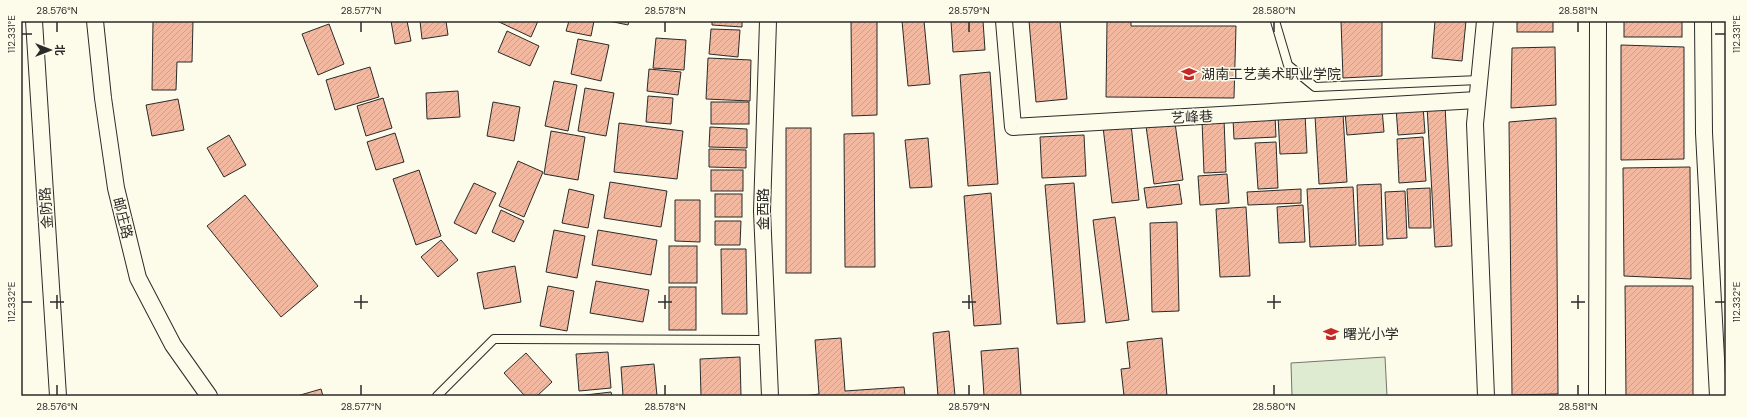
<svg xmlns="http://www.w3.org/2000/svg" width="1747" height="417" font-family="'DM Sans','Noto Sans SC',sans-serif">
<defs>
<pattern id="building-hatch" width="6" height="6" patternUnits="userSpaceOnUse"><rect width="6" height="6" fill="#f2b8a0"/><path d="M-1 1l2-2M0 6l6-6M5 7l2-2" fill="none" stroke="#d09e8a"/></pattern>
</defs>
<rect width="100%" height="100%" fill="#fdfbea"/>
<polygon fill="#deebd1" stroke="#74746e" points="1385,357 1387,396 1292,396 1291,363"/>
<g fill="url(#building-hatch)" stroke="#2b2b2b">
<polygon points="153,21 193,21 192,62 177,62 176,90 152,90"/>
<polygon points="391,21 407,21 411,41 395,44"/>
<polygon points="420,21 446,21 448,35 422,39"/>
<polygon points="497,21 538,21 531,37"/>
<polygon points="569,21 594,21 591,36 566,31"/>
<polygon points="609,21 629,21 628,25"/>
<polygon points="712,21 742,21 742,27 712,25"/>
<polygon points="851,21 877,21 877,115 852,116"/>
<polygon points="902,21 924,21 930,84 908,86"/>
<polygon points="951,21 983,21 985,50 953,52"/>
<polygon points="1029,21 1060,21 1067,99 1036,102"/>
<polygon points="1107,21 1131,21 1131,26 1236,26 1234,98 1106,97"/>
<polygon points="1341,21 1382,21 1382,76 1343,78"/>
<polygon points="1435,21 1466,21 1462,61 1432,58"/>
<rect x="1517" y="21" width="36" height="11"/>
<rect x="1624" y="21" width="58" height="16"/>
<polygon points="329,24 344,64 318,75 302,34"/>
<polygon points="711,29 740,30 738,57 709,54"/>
<polygon points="507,31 539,46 530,66 498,52"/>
<polygon points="656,38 686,40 684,70 653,68"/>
<polygon points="578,39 609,45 601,81 571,74"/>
<polygon points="1621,45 1684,47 1684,159 1621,160"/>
<polygon points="1555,47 1556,105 1511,108 1512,48"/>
<polygon points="708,58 751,60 750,101 706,99"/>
<polygon points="370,67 379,97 335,110 326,80"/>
<polygon points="649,69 681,72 678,95 647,91"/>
<polygon points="990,72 998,184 968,186 960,75"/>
<polygon points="554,81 577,85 568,131 545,126"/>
<polygon points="585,88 614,93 606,136 578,131"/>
<polygon points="458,91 460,117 427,119 426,93"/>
<polygon points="648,96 673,98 671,124 646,122"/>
<polygon points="383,98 392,128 366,136 357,106"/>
<polygon points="178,99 184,130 152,136 146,105"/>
<polygon points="493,102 520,107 514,141 487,136"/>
<rect x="711" y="102" width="38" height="22"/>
<polygon points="1445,105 1452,246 1435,247 1427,106"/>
<polygon points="1423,106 1425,133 1398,135 1396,108"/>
<polygon points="1382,109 1384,132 1347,135 1345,112"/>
<polygon points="1305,114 1307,153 1280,154 1278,116"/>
<polygon points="1343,114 1347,182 1319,184 1315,116"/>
<polygon points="1275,116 1276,137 1234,139 1233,119"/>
<polygon points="1556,118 1558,394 1512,395 1509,122"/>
<polygon points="1224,119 1226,172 1204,173 1202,120"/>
<polygon points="619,123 683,131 677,179 614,172"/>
<polygon points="1175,123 1183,180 1154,184 1146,126"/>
<polygon points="1131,124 1139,200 1112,203 1103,127"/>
<polygon points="710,127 747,129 747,148 709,147"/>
<rect x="786" y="128" width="25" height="145"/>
<polygon points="551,131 585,137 578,180 544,174"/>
<polygon points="395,133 404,162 376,170 367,142"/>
<polygon points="874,133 875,267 845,267 844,134"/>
<polygon points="229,135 246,165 224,177 207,148"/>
<polygon points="1084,135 1086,176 1042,178 1040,137"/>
<polygon points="1423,137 1426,181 1399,183 1397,139"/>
<polygon points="928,138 932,187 910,188 905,140"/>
<polygon points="1276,142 1278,188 1258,189 1255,143"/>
<polygon points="709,149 746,150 746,168 709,167"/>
<polygon points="518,161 543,172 524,217 499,206"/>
<polygon points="1690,167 1691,279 1624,276 1623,168"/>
<polygon points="419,170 441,236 416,245 393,179"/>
<rect x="711" y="170" width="32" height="21"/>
<polygon points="1227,174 1229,203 1200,205 1198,176"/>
<polygon points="610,182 667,191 661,227 604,218"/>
<polygon points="474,183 496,193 476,234 454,223"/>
<polygon points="1074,183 1085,322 1057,324 1045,185"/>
<polygon points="1179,184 1182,204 1147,208 1144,188"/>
<polygon points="1381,184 1383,245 1359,246 1357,185"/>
<polygon points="1353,187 1356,245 1310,247 1307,189"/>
<polygon points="1430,188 1431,228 1409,228 1407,189"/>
<polygon points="569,189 594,195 588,228 562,223"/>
<polygon points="1301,189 1301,203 1248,205 1247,192"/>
<polygon points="1405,191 1407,238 1387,239 1385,192"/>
<polygon points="991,193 1001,324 974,326 964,196"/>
<rect x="715" y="194" width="27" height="23"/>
<polygon points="245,195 318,286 281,317 207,226"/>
<polygon points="675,200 700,200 700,242 675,241"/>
<polygon points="1303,205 1305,242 1279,243 1277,207"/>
<polygon points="1246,207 1250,276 1220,277 1216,209"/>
<polygon points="501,210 524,221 514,242 492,232"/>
<polygon points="1115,217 1129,320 1106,323 1093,220"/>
<polygon points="715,221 741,221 740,245 715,245"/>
<polygon points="1177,222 1179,311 1152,312 1150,223"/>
<polygon points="554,230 585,236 577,278 546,272"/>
<polygon points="598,230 657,240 651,275 592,265"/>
<polygon points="441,240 458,260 438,277 421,257"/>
<rect x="669" y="246" width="28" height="37"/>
<polygon points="721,249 746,249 747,314 722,314"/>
<polygon points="515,266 521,302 484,309 477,273"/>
<polygon points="596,281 649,290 643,322 590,313"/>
<polygon points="548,286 574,291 567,331 540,326"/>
<polygon points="1625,286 1693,286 1693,396 1626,396"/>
<rect x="669" y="287" width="27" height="43"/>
<polygon points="949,331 955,396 938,396 933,333"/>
<polygon points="841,338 845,391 904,387 905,396 804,396 819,394 815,340"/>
<polygon points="1162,338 1167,396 1124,396 1121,369 1130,368 1127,342"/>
<polygon points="1018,348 1021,396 984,396 981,351"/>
<polygon points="608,352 611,388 579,391 576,354"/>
<polygon points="526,353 552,382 537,396 525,396 504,373"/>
<polygon points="740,357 741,396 701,396 700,359"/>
<polygon points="654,364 657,396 623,396 621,367"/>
<polygon points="321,389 323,396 297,396"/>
<polygon points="611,392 612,396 577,396"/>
</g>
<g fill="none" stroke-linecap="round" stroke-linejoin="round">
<defs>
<g id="lane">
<polyline points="1275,21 1288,65 1315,87 1479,80"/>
<polyline points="437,396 494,339 767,340"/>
</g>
<g id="street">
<polyline points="34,21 58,396"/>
<polyline points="95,21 103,98 116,188 138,278 173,345 209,396"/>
<polyline points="768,21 762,211 770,396"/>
<polyline points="1004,21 1013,127 1477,100"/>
<polyline points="1485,21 1475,124 1486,396"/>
<polyline points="1703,21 1704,133 1718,396"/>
<polyline points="1597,396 1598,21"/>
</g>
</defs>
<use href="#lane" stroke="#2b2b2b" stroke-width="10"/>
<use href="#street" stroke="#2b2b2b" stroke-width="18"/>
<use href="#lane" stroke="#fdfbea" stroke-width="8"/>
<use href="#street" stroke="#fdfbea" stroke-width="16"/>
</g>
<path fill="none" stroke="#2b2b2b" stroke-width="1.5" d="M57 22V32M361 22V32M665 22V32M969 22V32M1274 22V32M1578 22V32M22 34H32M1715 34H1725M57 295V309M361 295V309M665 295V309M969 295V309M1274 295V309M1578 295V309M22 302H32M50 302H64M354 302H368M658 302H672M962 302H976M1267 302H1281M1571 302H1585M1715 302H1725M57 385V395M361 385V395M665 385V395M969 385V395M1274 385V395M1578 385V395"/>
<defs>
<symbol id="university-bare" viewBox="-9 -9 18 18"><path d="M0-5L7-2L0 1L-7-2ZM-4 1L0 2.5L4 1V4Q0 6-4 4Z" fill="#c62828" stroke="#fdfbea" stroke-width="2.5" paint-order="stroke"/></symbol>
<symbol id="school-bare" viewBox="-9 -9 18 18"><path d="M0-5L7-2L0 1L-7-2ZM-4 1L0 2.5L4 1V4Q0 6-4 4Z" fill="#c62828" stroke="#fdfbea" stroke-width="2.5" paint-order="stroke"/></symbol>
</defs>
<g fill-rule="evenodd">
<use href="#university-bare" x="1178" y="63" width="22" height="22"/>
<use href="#school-bare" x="1320" y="323" width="22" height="22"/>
</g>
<g text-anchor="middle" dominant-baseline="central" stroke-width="3" stroke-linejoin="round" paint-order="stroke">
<g font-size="14" fill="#2b2b2b" stroke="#fdfbea" text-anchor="start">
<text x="1201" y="74">湖南工艺美术职业学院</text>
<text x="1343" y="334">曙光小学</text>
</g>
<g font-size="14" fill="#2b2b2b" stroke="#fdfbea">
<text transform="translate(1192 117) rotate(-3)">艺峰巷</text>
<text transform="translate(46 208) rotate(-94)">金防路</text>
<text transform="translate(763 209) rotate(-90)">金西路</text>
<text transform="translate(123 218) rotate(76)">邮庄路</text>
</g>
</g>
<rect width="1747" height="417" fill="none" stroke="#fdfbea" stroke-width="44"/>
<g transform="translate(50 50) rotate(90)" stroke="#fdfbea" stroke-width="3" paint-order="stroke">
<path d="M0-3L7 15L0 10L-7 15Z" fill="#2b2b2b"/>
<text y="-6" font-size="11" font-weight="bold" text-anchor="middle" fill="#2b2b2b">北</text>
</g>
<rect x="22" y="22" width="1703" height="373" fill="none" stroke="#2b2b2b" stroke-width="1.5"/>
<g font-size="10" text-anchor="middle" fill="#2b2b2b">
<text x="57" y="14">28.576°N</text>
<text x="361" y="14">28.577°N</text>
<text x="665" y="14">28.578°N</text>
<text x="969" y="14">28.579°N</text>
<text x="1274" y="14">28.580°N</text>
<text x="1578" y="14">28.581°N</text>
<text transform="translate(1736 34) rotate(-90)" y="4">112.331°E</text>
<text transform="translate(11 34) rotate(-90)" y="4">112.331°E</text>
<text transform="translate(1736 302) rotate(-90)" y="4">112.332°E</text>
<text transform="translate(11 302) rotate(-90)" y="4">112.332°E</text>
<text x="57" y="410">28.576°N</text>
<text x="361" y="410">28.577°N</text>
<text x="665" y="410">28.578°N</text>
<text x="969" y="410">28.579°N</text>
<text x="1274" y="410">28.580°N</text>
<text x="1578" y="410">28.581°N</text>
</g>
</svg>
